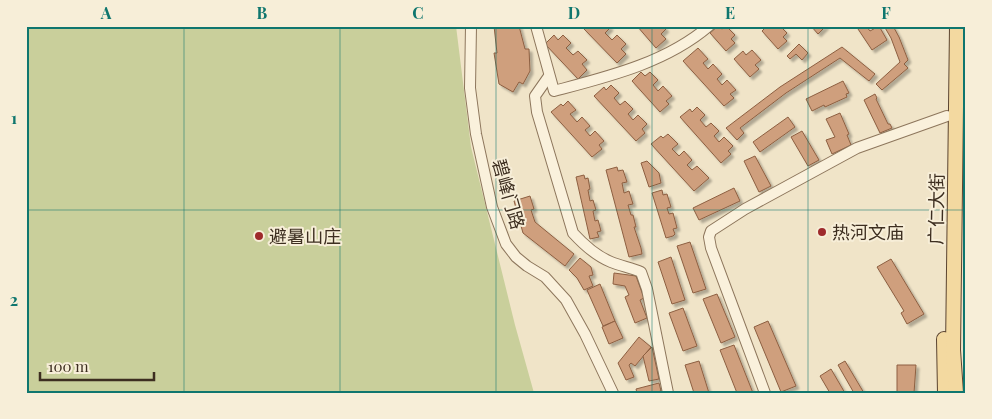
<svg xmlns="http://www.w3.org/2000/svg" width="992" height="419" font-family="'Playfair Display','Noto Sans SC',serif">
<defs>
<filter id="shadow"><feDropShadow dx="3" dy="3" stdDeviation="1" flood-color="#0004"/></filter>
</defs>
<rect width="100%" height="100%" fill="#f0e4c8"/>
<polygon fill="#c9cf9b" points="26,26 456,26 471,147 515,325 534,393 26,393"/>
<g fill="#cf9f7d" stroke="#8d5f41" filter="url(#shadow)">
<polygon points="494,26 519,26 525,49 529,49 530,71 523,84 519,82 513,92 499,84 494,53 497,53"/>
<polygon points="586,26 609,26 610,28 605,33 612,40 617,35 626,44 621,49 626,54 617,63 584,29"/>
<polygon points="637,26 663,26 666,29 661,34 666,39 656,48"/>
<polygon points="718,26 722,29 726,26 735,35 731,39 735,43 726,51 710,33"/>
<polygon points="767,26 780,26 787,33 783,37 787,41 778,49 762,31"/>
<polygon points="811,26 826,26 818,34"/>
<polygon points="856,26 866,26 870,31 879,26 887,40 872,50"/>
<polygon points="884,26 893,26 899,37 908,60 904,64 908,68 882,90 876,84 900,62 891,38"/>
<polygon points="554,35 558,40 563,35 571,43 566,48 573,55 578,51 587,60 582,64 587,70 578,79 545,44"/>
<polygon points="799,44 808,53 802,60 796,54 790,59 787,56"/>
<polygon points="842,47 875,74 869,81 840,58 786,93 740,128 744,133 737,140 726,128 780,87"/>
<polygon points="698,48 708,59 703,63 708,69 713,64 722,74 717,79 722,85 727,80 736,90 730,94 734,98 724,106 683,61"/>
<polygon points="752,50 761,60 755,65 759,69 750,77 734,59 743,51 746,55"/>
<polygon points="641,72 645,76 650,72 658,80 653,85 658,91 663,86 672,96 666,101 669,104 660,112 632,81"/>
<polygon points="843,81 849,93 846,94 847,97 825,107 824,105 812,111 806,99"/>
<polygon points="611,85 619,93 614,98 620,105 625,101 633,109 628,114 633,120 638,115 647,124 642,129 645,133 636,141 594,96 604,87 606,90"/>
<polygon points="875,94 877,98 876,99 888,124 890,124 892,128 880,133 864,100"/>
<polygon points="568,101 576,110 570,114 577,122 582,117 590,126 585,130 590,136 595,131 604,141 599,145 602,149 592,157 551,112 561,104 563,106"/>
<polygon points="697,107 705,115 700,120 706,127 711,123 719,131 714,136 719,142 724,137 733,146 728,151 731,154 721,163 680,117 690,109 692,112"/>
<polygon points="840,113 849,134 847,135 851,145 832,154 826,140 835,137 826,119"/>
<polygon points="788,117 795,127 760,152 753,142"/>
<polygon points="802,131 819,160 808,166 791,137"/>
<polygon points="668,134 678,144 672,149 679,156 684,151 692,160 687,165 692,170 697,166 709,178 694,191 651,144 661,136 663,138"/>
<polygon points="755,156 771,186 759,192 744,161"/>
<polygon points="647,161 659,173 661,183 649,187 641,163"/>
<polygon points="617,167 618,171 623,170 627,182 622,183 624,193 629,191 633,204 628,205 631,215 633,215 636,227 634,227 641,248 642,254 629,257 606,170"/>
<polygon points="584,175 585,179 588,178 590,189 588,190 590,201 593,200 596,210 593,211 595,221 598,220 601,231 597,232 599,237 590,239 576,177"/>
<polygon points="734,188 740,201 699,220 693,208"/>
<polygon points="662,190 663,195 667,194 671,207 667,208 669,214 673,213 677,228 673,229 675,234 673,236 666,238 652,193"/>
<polygon points="530,196 534,209 531,210 535,222 574,254 565,266 523,233 514,201"/>
<polygon points="690,242 706,289 693,293 677,246"/>
<polygon points="671,257 685,300 672,304 658,262"/>
<polygon points="580,258 591,267 593,275 589,276 593,286 584,290 577,278 569,270"/>
<polygon points="891,259 924,314 907,324 901,313 904,311 877,267"/>
<polygon points="614,273 636,276 644,298 640,300 647,318 635,323 625,297 629,295 625,286 613,284"/>
<polygon points="600,284 615,321 603,326 587,290"/>
<polygon points="717,294 735,337 721,343 703,299"/>
<polygon points="683,308 697,346 683,351 669,313"/>
<polygon points="615,321 623,338 609,344 602,327"/>
<polygon points="768,321 796,386 781,392 754,327"/>
<polygon points="639,337 651,347 635,366 631,363 629,365 634,377 626,380 618,363"/>
<polygon points="734,345 753,393 737,393 720,350"/>
<polygon points="652,347 659,379 649,381 643,356"/>
<polygon points="699,361 709,393 694,393 685,365"/>
<polygon points="845,361 864,393 854,393 838,365"/>
<polygon points="897,365 916,365 914,393 897,393"/>
<polygon points="831,369 845,393 830,393 820,376"/>
<polygon points="659,383 661,391 653,393 637,393 636,389"/>
</g>
<g fill="none" stroke-linecap="round" stroke-linejoin="round">
<defs>
<g id="minor">
<polyline points="471,26 470,88 476,134 492,207 506,244 516,257 527,266 545,277 566,300 585,334 613,393"/>
<path d="M536 26 554 91C607 77 666 63 709 26"/>
<path d="M549 76 535 96 537 112 573 233C584 245 596 256 611 262 621 266 632 268 641 272L647 289 668 393"/>
<polyline points="765,393 711,248 709,237 711,231 745,209 857,148 947,116"/>
</g>
<g id="major">
<polyline points="944,339 945,393"/>
<polyline points="956,393 953,350 957,26"/>
</g>
</defs>
<use href="#minor" stroke="#8d765c" stroke-width="12"/>
<use href="#major" stroke="#5b4430" stroke-width="16"/>
<use href="#minor" stroke="#faf1dc" stroke-width="10"/>
<use href="#major" stroke="#f3d9a0" stroke-width="14"/>
</g>
<path fill="none" stroke="#0f766e" stroke-width="1" stroke-opacity="0.55" d="M184 26V393M340 26V393M496 26V393M652 26V393M808 26V393M26 210H966"/>
<g fill="#9e2a2b" stroke="#f7eed8" stroke-width="2">
<circle cx="822" cy="232" r="5"/>
<circle cx="259" cy="236" r="5"/>
</g>
<g text-anchor="middle" dominant-baseline="central" stroke-width="4" stroke-linejoin="round" paint-order="stroke">
<g font-size="18" fill="#3d2e20" stroke="#f7eed8">
<text transform="translate(509 194) rotate(74)">碧峰门路</text>
<text transform="translate(936 209) rotate(-89)">广仁大街</text>
</g>
<g font-size="18" fill="#3d2e20" stroke="#f7eed8" text-anchor="start">
<text x="832" y="232">热河文庙</text>
<text x="269" y="236">避暑山庄</text>
</g>
</g>
<rect width="992" height="419" fill="none" stroke="#f7eed8" stroke-width="55"/>
<path d="M40 372v8h114v-8" fill="none" stroke="#3d2e20" stroke-width="2.5"/>
<text x="48" y="372" font-size="15" fill="#3d2e20" stroke="#f7eed8" stroke-width="4" paint-order="stroke">100 m</text>
<rect x="28" y="28" width="936" height="364" fill="none" stroke="#0f766e" stroke-width="2"/>
<g font-size="16" text-anchor="middle" font-weight="bold" fill="#0f766e">
<text x="106" y="19">A</text>
<text x="262" y="19">B</text>
<text x="418" y="19">C</text>
<text x="574" y="19">D</text>
<text x="730" y="19">E</text>
<text x="886" y="19">F</text>
<text x="14" y="124">1</text>
<text x="14" y="306">2</text>
</g>
</svg>
